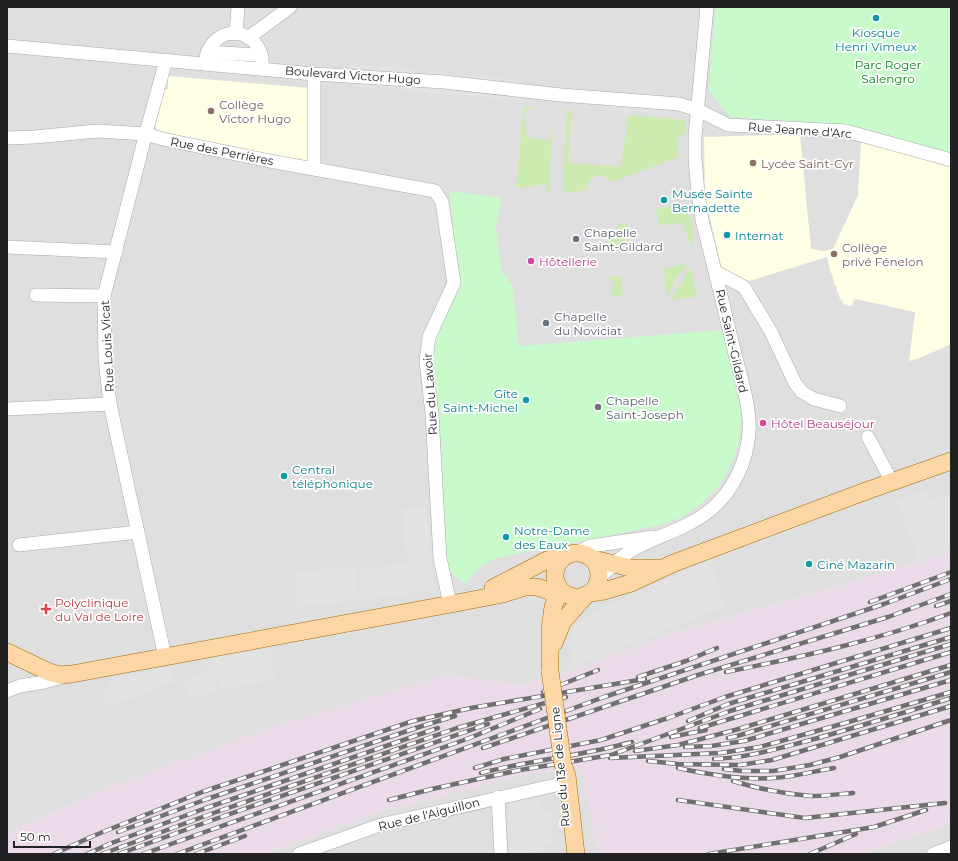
<svg xmlns="http://www.w3.org/2000/svg" width="958" height="861" font-family="Montserrat,sans-serif">
<rect width="100%" height="100%" fill="#f2efe9"/>
<g fill="#e0dfdf">
<polygon points="7,7 951,7 951,552 829,589 669,634 599,661 522,686 447,675 117,784 7,833"/>
<polygon points="582,769 599,854 265,854 378,812 532,773"/>
<polygon points="951,823 951,854 861,854"/>
</g>
<polygon fill="#ebdbe8" points="951,552 951,823 861,854 599,854 581,769 532,773 378,812 265,854 7,854 7,833 117,784 278,725 447,675 522,686 599,661 669,634 829,589"/>
<g fill="#ffffe5">
<polygon points="168,76 309,88 307,162 158,131 155,126 165,89 168,89"/>
<polygon points="800,134 811,249 824,251 833,249 858,195 861,142 870,145 873,144 951,167 951,344 920,358 909,361 915,312 856,299 854,300 852,306 851,305 847,307 848,305 844,304 843,305 842,299 839,300 839,299 840,298 838,292 836,291 837,290 836,285 834,285 833,278 832,278 833,276 829,269 830,269 827,257 749,281 722,270 705,197 704,137"/>
</g>
<g fill="#cdebb0">
<path d="M524 107H531V109L527 110C525 114 526 118 526 123 523 141 534 139 549 140V133H552L553 121 549 191H545L546 184 516 188Z"/>
<path d="M567 110H571L569 163 621 167 628 115 685 120 686 123V133L677 137 679 157 612 182 601 175C591 176 589 181 586 190L570 193 565 191 563 184Z"/>
<path d="M686 205C689 216 697 238 691 247L683 223 658 225 656 208Z"/>
<polygon points="627,223 629,245 609,246 607,241 612,232 614,232 618,230 618,224"/>
<polygon points="687,264 678,277 674,279 675,283 667,298 664,268"/>
<polygon points="691,266 697,297 671,300 679,285 683,283 683,279"/>
<path d="M621 276 623 295 610 297C614 290 616 281 608 277Z"/>
</g>
<g fill="#c8facc">
<polygon points="715,7 951,7 951,155 859,127 730,117 709,91"/>
<path d="M449 191 501 198 496 225 499 257 503 274 512 285 519 346 723 330 741 413 739 441 735 456 719 486 707 498 696 508 682 517 656 526 497 558C483 564 473 571 466 584L454 576 445 562 430 347 459 283Z"/>
</g>
<g fill="#e2e2e2">
<polygon points="351,64 524,80 525,101 353,86"/>
<polygon points="598,103 658,108 661,113 603,109"/>
<polygon points="926,490 929,500 951,492 951,549 918,560 897,501"/>
<polygon points="426,506 434,591 362,600 359,569 407,563 402,509"/>
<polygon points="710,559 725,607 575,666 567,641 581,618"/>
<polygon points="355,566 359,600 297,607 294,573"/>
<polygon points="270,648 275,680 222,689 211,658"/>
<polygon points="172,666 175,681 109,708 101,694 114,678"/>
<polygon points="213,669 219,692 191,699 180,682"/>
<polygon points="538,799 542,808 552,814 553,843 546,844 546,851 509,854 508,804"/>
</g>
<g fill="none" stroke-linecap="round" stroke-linejoin="round">
<defs>
<g id="minor">
<polyline points="236,34 238,7"/>
<polyline points="248,38 290,7"/>
<polyline points="7,46 314,74 444,82 561,95 679,104 698,110 728,125 846,131 951,160"/>
<polyline points="207,52 257,55 262,57"/>
<path d="M205 64C210 18 266 27 262 68"/>
<polyline points="314,74 314,168"/>
<polyline points="7,138 35,137 97,131 146,134 163,139 270,161 435,191 442,202 454,283 429,337 426,361 432,414 440,558 450,604"/>
<polyline points="7,247 116,252"/>
<polyline points="716,272 744,287 770,330 795,383 802,392 814,399 840,406"/>
<polyline points="36,295 104,296"/>
<polyline points="7,409 110,404"/>
<polyline points="868,437 892,482"/>
<polyline points="19,545 138,532"/>
<polyline points="578,552 591,546 652,537"/>
<path d="M599 578C608 570 619 558 629 552 655 536 685 530 709 511 733 492 747 462 749 432 751 407 739 371 733 346 723 304 713 262 702 220L698 193 695 159V136L707 7"/>
<polyline points="165,657 110,404 105,358 104,296 147,129 166,60"/>
<polyline points="7,691 20,686 44,682 65,676"/>
<polyline points="498,797 501,854"/>
<polyline points="299,854 380,825 556,785 561,781"/>
<polyline points="933,854 951,847"/>
</g>
<g id="major">
<circle cx="577" cy="575" r="22"/>
<polyline points="593,559 631,568 656,568"/>
<polyline points="493,588 547,560 564,556"/>
<polyline points="591,593 604,591 631,583 674,563 866,491 951,461"/>
<polyline points="554,643 563,621 586,595"/>
<polyline points="7,652 49,672 60,675 72,674 462,602 503,594 525,587 537,587 549,591 560,590 553,607 550,629 550,671"/>
<polyline points="563,765 567,776 576,854"/>
</g>
</defs>
<use href="#minor" stroke="#a9a9a9" stroke-width="14"/>
<use href="#major" stroke="#a06b00" stroke-width="18"/>
<use href="#minor" stroke="#fff" stroke-width="13"/>
<use href="#major" stroke="#fcd6a4" stroke-width="17"/>
<defs>
<g id="rail">
<polyline points="870,602 951,572"/>
<polyline points="936,606 951,601"/>
<path d="M726 672C802 657 878 640 951 613"/>
<polyline points="638,677 686,661 717,648"/>
<polyline points="543,692 598,670"/>
<polyline points="688,721 728,704 951,637"/>
<polyline points="700,728 951,652"/>
<polyline points="671,737 706,730"/>
<polyline points="728,738 737,736 951,672"/>
<polyline points="685,747 711,746 744,741 951,680"/>
<polyline points="483,748 698,675 888,617 951,594"/>
<polyline points="635,751 678,745 735,730 951,665"/>
<polyline points="610,758 720,753 760,747 845,723 951,692"/>
<path d="M714 759C746 758 776 749 807 741 855 728 903 713 951 698"/>
<polyline points="648,761 678,764 740,765 772,760 951,706"/>
<polyline points="475,768 504,759 601,740 668,718 725,697 951,628"/>
<path d="M678 768C710 775 741 780 773 778 794 777 814 771 834 768"/>
<polyline points="724,769 742,771 773,771 810,765 840,757 951,720"/>
<path d="M481 773C531 760 582 756 632 742"/>
<path d="M733 781C759 789 785 794 812 796 826 796 840 794 853 793"/>
<polyline points="389,800 432,789 520,770 611,755 730,711 951,644"/>
<polyline points="678,800 805,818 945,803"/>
<polyline points="118,832 207,799 422,726 455,716"/>
<polyline points="54,854 93,836 202,792 413,721 471,708 645,679"/>
<polyline points="87,854 109,844 206,808 438,728"/>
<polyline points="102,854 208,815 457,728 566,697"/>
<polyline points="119,854 207,822 488,724"/>
<polyline points="143,854 467,739 540,709"/>
<polyline points="177,854 604,697 884,604 951,579"/>
<polyline points="196,854 245,836"/>
<polyline points="709,854 874,827 926,810"/>
<polyline points="810,854 856,834"/>
</g>
</defs>
<use href="#rail" stroke="#707070" stroke-width="4.5"/>
<use href="#rail" stroke="#fff" stroke-width="3" stroke-dasharray="9" stroke-linecap="butt"/>
<defs>
<polyline id="major-bridge" points="550,671 563,765"/>
</defs>
<use href="#major-bridge" stroke="#a06b00" stroke-width="18" stroke-linecap="butt"/>
<use href="#major-bridge" stroke="#fcd6a4" stroke-width="17"/>
</g>
<g fill="#0f9aa8" stroke="#fff" stroke-width="1.5">
<circle cx="876" cy="18" r="4"/>
<circle cx="664" cy="200" r="4"/>
<circle cx="727" cy="235" r="4"/>
<circle cx="526" cy="400" r="4"/>
<circle cx="284" cy="476" r="4"/>
<circle cx="506" cy="537" r="4"/>
<circle cx="809" cy="564" r="4"/>
</g>
<g fill="#8d6e63" stroke="#fff" stroke-width="1.5">
<circle cx="211" cy="111" r="4"/>
<circle cx="753" cy="163" r="4"/>
<circle cx="834" cy="254" r="4"/>
</g>
<g fill="#6b7280" stroke="#fff" stroke-width="1.5">
<circle cx="576" cy="239" r="4"/>
<circle cx="546" cy="323" r="4"/>
<circle cx="598" cy="407" r="4"/>
</g>
<g fill="#d1479c" stroke="#fff" stroke-width="1.5">
<circle cx="531" cy="261" r="4"/>
<circle cx="763" cy="423" r="4"/>
</g>
<path fill="#e0444e" stroke="#fff" stroke-width="1.5" d="M44 603h4v4h4v4h-4v4h-4v-4h-4v-4h4z"/>
<g text-anchor="middle" dominant-baseline="central" stroke-width="3.5" stroke-linejoin="round" paint-order="stroke">
<g font-size="12" fill="#0d838f" stroke="#fff" text-anchor="start">
<text x="876" y="32" text-anchor="middle">Kiosque<tspan x="876" dy="14">Henri Vimeux</tspan></text>
<text x="672" y="193">Musée Sainte<tspan x="672" dy="14">Bernadette</tspan></text>
<text x="735" y="235">Internat</text>
<text x="518" y="393" text-anchor="end">Gîte<tspan x="518" dy="14">Saint-Michel</tspan></text>
<text x="292" y="469">Central<tspan x="292" dy="14">téléphonique</tspan></text>
<text x="514" y="530">Notre-Dame<tspan x="514" dy="14">des Eaux</tspan></text>
<text x="817" y="564">Ciné Mazarin</text>
</g>
<g font-size="12" fill="#0c8416" stroke="#fff">
<text x="888" y="64">Parc Roger<tspan x="888" dy="14">Salengro</tspan></text>
</g>
<g font-size="12" fill="#222" stroke="#fff">
<text transform="translate(353 75) rotate(4)">Boulevard Victor Hugo</text>
<text transform="translate(800 130) rotate(4)">Rue Jeanne d'Arc</text>
<text transform="translate(222 151) rotate(11)">Rue des Perrières</text>
<text transform="translate(732 341) rotate(77)">Rue Saint-Gildard</text>
<text transform="translate(107 346) rotate(-93)">Rue Louis Vicat</text>
<text transform="translate(430 394) rotate(-94)">Rue du Lavoir</text>
<text transform="translate(560 767) rotate(-95)">Rue du 13e de Ligne</text>
<text transform="translate(429 814) rotate(-14)">Rue de l'Aiguillon</text>
</g>
<g font-size="12" fill="#785e54" stroke="#fff" text-anchor="start">
<text x="219" y="104">Collège<tspan x="219" dy="14">Victor Hugo</tspan></text>
<text x="761" y="163">Lycée Saint-Cyr</text>
<text x="842" y="247">Collège<tspan x="842" dy="14">privé Fénelon</tspan></text>
</g>
<g font-size="12" fill="#5b616d" stroke="#fff" text-anchor="start">
<text x="584" y="232">Chapelle<tspan x="584" dy="14">Saint-Gildard</tspan></text>
<text x="554" y="316">Chapelle<tspan x="554" dy="14">du Noviciat</tspan></text>
<text x="606" y="400">Chapelle<tspan x="606" dy="14">Saint-Joseph</tspan></text>
</g>
<g font-size="12" fill="#b23c85" stroke="#fff" text-anchor="start">
<text x="539" y="261">Hôtellerie</text>
<text x="771" y="423">Hôtel Beauséjour</text>
</g>
<g font-size="12" fill="#be3a42" stroke="#fff" text-anchor="start">
<text x="55" y="602">Polyclinique<tspan x="55" dy="14">du Val de Loire</tspan></text>
</g>
</g>
<rect width="958" height="861" fill="none" stroke="#222222" stroke-width="16"/>
<path d="M14 841v6h76v-6" fill="none" stroke="#222222" stroke-width="2"/>
<text x="20" y="841" font-size="12" fill="#222222" stroke="#ffffff" stroke-width="3" paint-order="stroke">50 m</text>
</svg>
